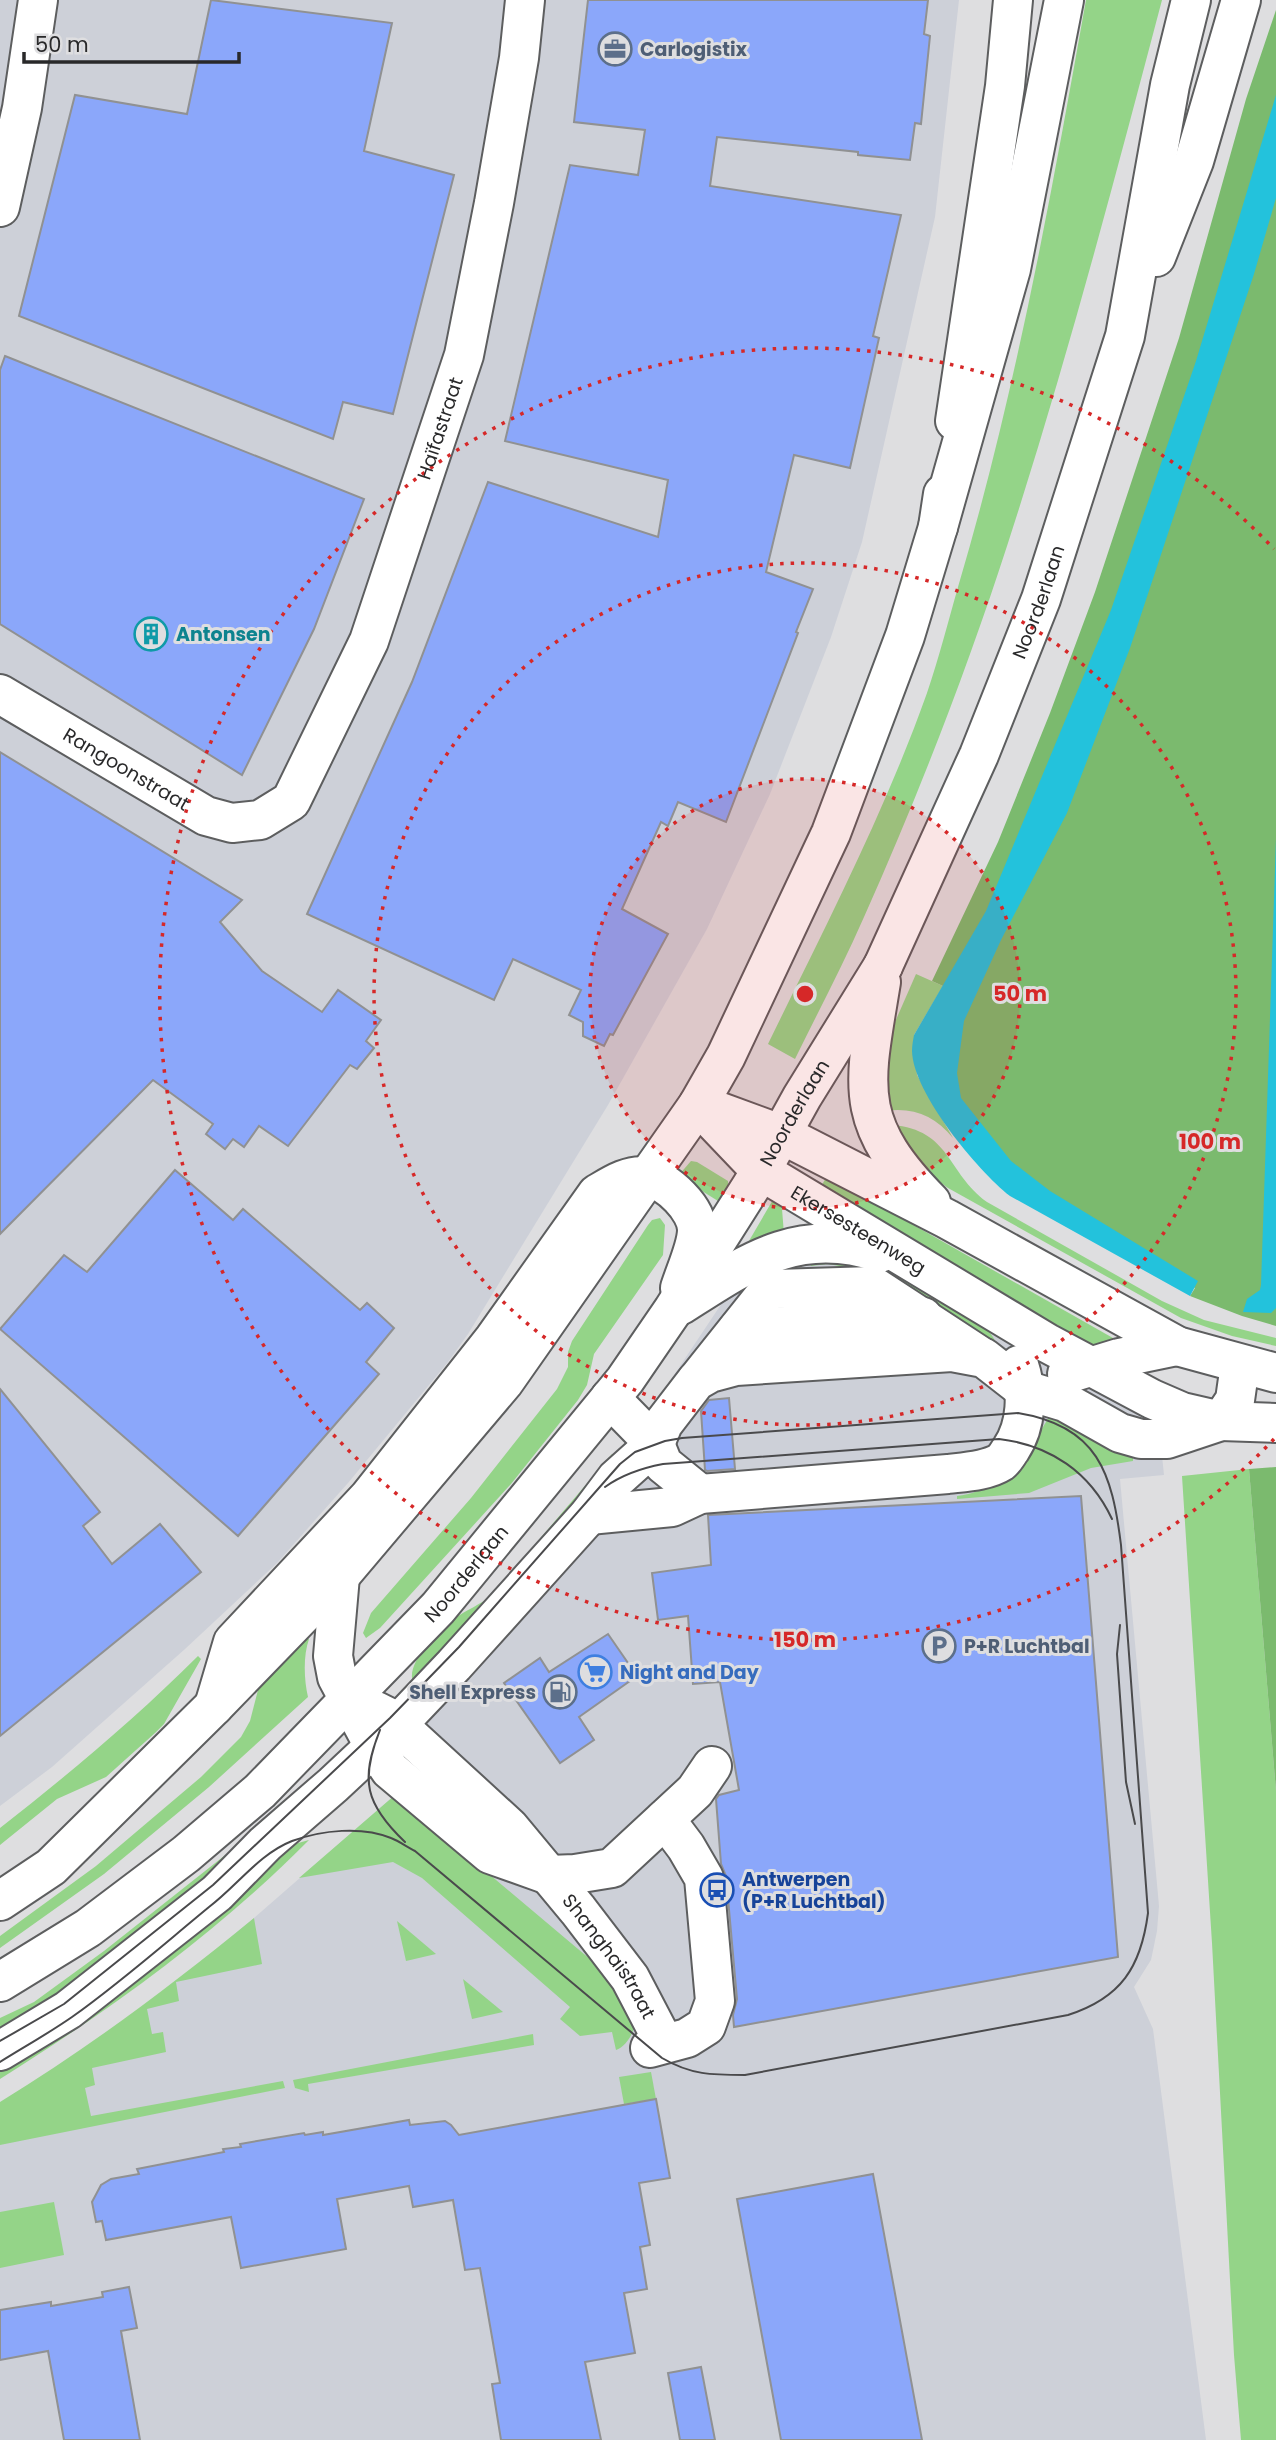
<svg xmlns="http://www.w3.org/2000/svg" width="1276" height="2440" font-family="Poppins,sans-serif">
<rect width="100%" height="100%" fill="#dedee0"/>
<g fill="#cdd0d8">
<polygon points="0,0 959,0 935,217 862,542 831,637 770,794 707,929 608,1105 468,1334 448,1362 348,1483 277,1563 185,1649 52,1767 0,1806"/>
<polygon points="809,1257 879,1266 1159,1427 1164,1475 1120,1479 1159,1906 1157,1931 1151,1960 1134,1987 1153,2029 1206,2440 0,2440 0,2104 100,2038 176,1982 254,1918 395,1795 418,1724 594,1532 648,1414 724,1300 752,1275"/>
</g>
<g fill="#94d488">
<path d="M1086 0H1162C1114 182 1066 364 1008 543 967 670 918 796 864 917 843 965 818 1012 795 1059L768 1044C824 929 884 814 927 693 939 658 948 622 958 587 1015 395 1051 197 1086 0Z"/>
<path d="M916 974 943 986 914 1035 917 1075 953 1138C935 1116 914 1107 885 1111L888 1038Z"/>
<path d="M892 1125C951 1130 946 1172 987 1202L1162 1301 1204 1320 1276 1338V1346L1232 1336 1181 1318 948 1188 929 1174Z"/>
<polygon points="691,1161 697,1162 728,1181 728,1186 718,1201 678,1176"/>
<polygon points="827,1176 1120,1342 1093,1346 819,1190"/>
<polygon points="774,1198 785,1198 782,1209 784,1234 746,1246"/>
<polygon points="660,1218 665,1225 663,1255 594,1354 587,1385 578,1400 511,1484 380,1628 366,1638 363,1633 371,1613 471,1498 557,1389 568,1367 568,1352 572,1341 648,1225 652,1220"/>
<polygon points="809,1257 879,1266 987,1328 1000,1348 856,1269 828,1264 811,1266"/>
<path d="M1055 1407 1133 1451V1461L1091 1468 1029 1493 957 1499V1496C1013 1488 1028 1451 1055 1407Z"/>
<path d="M612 1454 615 1456 415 1686C401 1667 438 1631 454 1619 466 1610 480 1605 492 1595Z"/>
<polygon points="1249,1469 1276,1791 1276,2440 1241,2440 1234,2355 1212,1943 1182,1476"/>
<path d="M305 1636 309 1639C303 1656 304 1680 308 1697L209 1787 104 1874 0 1948V1936L96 1866 201 1777 241 1737 250 1721 258 1690 266 1675Z"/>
<path d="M198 1656 201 1659 164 1724 155 1733 106 1777 57 1799 0 1845V1828C69 1774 136 1718 198 1656Z"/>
<path d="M395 1795 597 1965 608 1978 634 2027C633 2035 624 2048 616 2050L612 2032 580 2036 560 2019 570 2007 422 1878 393 1862 299 1878Z"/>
<path d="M309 1840C218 1932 110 2010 0 2079V2067L291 1845Z"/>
<path d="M243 1841 248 1844C167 1909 88 1976 0 2031V2018L34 2002 104 1951Z"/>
<path d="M254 1918 262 1964 176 1982 179 2001 147 2009 152 2034 163 2032 166 2052 92 2068 95 2085 85 2088 91 2116 283 2081 285 2088 0 2145V2102C90 2047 172 1985 254 1918Z"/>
<polygon points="397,1921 436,1954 406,1961"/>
<polygon points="463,1979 503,2012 472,2019"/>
<polygon points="533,2034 534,2045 308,2084 309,2092 295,2088 293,2080"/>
<polygon points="651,2072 656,2099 624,2104 619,2077"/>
<polygon points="54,2202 64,2255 0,2268 0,2212"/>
</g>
<g fill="#7bba6e">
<polygon points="1276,10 1276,1326 1242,1316 1190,1296 1195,1288 1016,1183 956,1119 943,986 932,981 998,842 1050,713 1095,592 1179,338 1246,99"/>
<polygon points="1276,1467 1276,1791 1249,1469"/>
</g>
<g fill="#23c2dc">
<path d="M1276 95V198L1254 274 1130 648 1067 813 1001 940 964 1021 957 1073 961 1098 1011 1161 1050 1191 1198 1281 1190 1296 1010 1196C977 1170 913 1093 912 1051 912 1046 913 1040 914 1035L986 911 1111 610 1196 361Z"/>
<polygon points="1276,839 1276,1308 1271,1313 1243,1312 1247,1299 1260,1290 1261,1285"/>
</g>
<g fill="#8ba7fa" stroke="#909192" stroke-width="2">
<polygon points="211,0 392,23 364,151 454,175 393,414 343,402 333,439 19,316 75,95 187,114"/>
<polygon points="588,0 928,0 924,34 930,36 921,124 915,123 910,160 858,155 858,152 717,137 710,186 901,215 873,336 879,338 850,468 794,455 766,572 813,589 796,632 798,633 726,822 678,802 668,826 661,822 622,909 668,934 613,1035 610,1034 604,1046 583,1036 583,1022 569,1015 581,990 513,959 494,1000 307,914 412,682 488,482 658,537 668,480 505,441 570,165 638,175 645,130 574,122"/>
<polygon points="5,356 364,499 314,629 242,775 0,624 0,370"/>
<polygon points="0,752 242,900 220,922 262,971 322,1012 338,990 381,1020 366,1041 374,1048 357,1069 350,1065 288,1146 259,1126 244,1147 233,1139 225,1149 206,1134 213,1124 153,1080 0,1234"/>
<polygon points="175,1170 233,1220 243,1209 360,1310 367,1303 394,1328 366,1362 379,1374 238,1536 0,1329 64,1255 87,1272"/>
<polygon points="0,1389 100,1512 83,1526 112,1564 160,1524 201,1572 0,1736"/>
<polygon points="729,1398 735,1469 707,1471 705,1470 701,1411 709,1400"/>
<polygon points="1081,1496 1118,1957 734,2027 733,2015 737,1999 726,1876 721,1864 716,1799 719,1795 739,1790 720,1682 693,1684 688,1616 658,1620 652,1573 711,1565 708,1515"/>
<polygon points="608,1634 637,1676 579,1717 594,1740 560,1763 504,1683 540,1658 549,1672"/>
<polygon points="656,2099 670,2178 639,2183 650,2245 640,2247 647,2289 624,2293 635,2353 585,2362 601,2440 501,2440 492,2384 500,2383 480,2268 465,2270 453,2200 413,2207 409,2186 337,2199 346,2249 241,2268 231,2217 106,2240 102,2221 96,2222 92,2202 101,2185 111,2179 139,2174 137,2169 224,2152 223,2149 241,2147 240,2144 304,2133 305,2135 323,2132 323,2135 409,2120 410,2125 445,2121 451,2125 459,2135"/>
<polygon points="873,2174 922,2440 781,2440 737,2199"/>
<polygon points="129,2287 137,2328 121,2331 140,2440 64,2440 48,2351 0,2360 0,2310 51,2302 51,2306 103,2297 102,2292"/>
<polygon points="701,2367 715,2440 680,2440 668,2373"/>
</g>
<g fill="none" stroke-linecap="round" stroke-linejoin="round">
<defs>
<g id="minor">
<polyline points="0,207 22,108 38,0"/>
<path id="s1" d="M0 694 206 816 232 823 260 820 291 801 369 641 464 355 494 203 519 58 525 0"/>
<polyline points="738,1329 923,1317"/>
<polyline points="1067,1374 1119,1358 1177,1346"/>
<polyline points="697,1380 764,1296 776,1289 873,1286 980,1356"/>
<polyline points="610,1398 655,1444 663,1464 700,1494"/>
<path d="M589 1515 672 1507 700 1494 948 1474C965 1472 987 1471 1001 1462 1005 1459 1008 1453 1011 1449 1027 1425 1028 1392 1019 1365"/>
<polyline points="340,1576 333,1656 337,1677 374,1746 390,1770 490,1854 549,1875 575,1874 612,1868 695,1791 712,1766"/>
<path d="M214 1706 233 1642 369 1497 494 1339 597 1194C612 1185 630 1173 648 1177 668 1181 697 1209 697 1230 697 1246 685 1272 680 1288"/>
<path id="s2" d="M376 1711 390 1718 509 1827 578 1910 630 1978 664 2043"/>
<polyline points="650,2048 687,2038 706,2026 715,2001 704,1878 686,1847 665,1819"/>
<polyline points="0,2051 68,2010 217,1893 265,1844 333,1785 397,1725 454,1665 589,1515 616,1479 655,1444 663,1424 696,1381 710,1373 736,1366 952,1352 984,1358 1025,1390 1065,1402 1120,1433 1141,1439 1167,1439 1221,1421 1235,1400 1240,1365"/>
</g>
<g id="major">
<polyline points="955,421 1005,86 1013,0"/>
<path d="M881 982C864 1086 851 1121 931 1202"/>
<path id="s3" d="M698 1105 761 1171 1047 1343 1152 1399 1182 1412 1221 1421 1276 1423"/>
<polyline points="704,1106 783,1135 947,1219 1177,1346 1276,1373"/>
<path d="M681 1305C747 1263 798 1225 880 1253"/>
<polyline points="0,1901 51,1867 214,1706 340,1576 504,1382 698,1105 726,1056 831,833 905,636 938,527 943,494"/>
<path id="s4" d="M0 1982 88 1928 186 1854 260 1791 438 1608 625 1380 673 1310 761 1171 802 1097 883 966"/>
</g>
<g id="highway">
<polyline points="1156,257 1194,161 1241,0"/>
<polyline points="938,527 1011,269 1064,0"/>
<path id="s5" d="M883 966 979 755 1041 599 1125 336 1170 85 1191 0"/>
</g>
</defs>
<use href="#minor" stroke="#5d5e5f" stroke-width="42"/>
<use href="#major" stroke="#5d5e5f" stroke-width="42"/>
<use href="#highway" stroke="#5d5e5f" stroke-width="42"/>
<use href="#minor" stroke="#fff" stroke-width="38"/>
<use href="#major" stroke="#fff" stroke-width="38"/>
<use href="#highway" stroke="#fff" stroke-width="38"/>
<g stroke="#4a4a4c" stroke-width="2">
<path d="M605 1487C623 1474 642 1468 663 1464L999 1439C1050 1445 1090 1472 1112 1519"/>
<polyline points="1120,1625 1117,1654 1126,1782 1135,1824"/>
<path d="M380 1730C360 1780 365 1804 405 1842"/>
<path d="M0 2041 64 2004 213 1885 390 1718 459 1647 620 1464 635 1452 665 1441 682 1438 1018 1413C1098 1426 1112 1473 1121 1545L1148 1913C1141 1967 1121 1998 1068 2015L745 2075C712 2075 691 2075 662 2058L415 1851C407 1847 399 1841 391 1838 362 1826 322 1830 292 1841 259 1854 237 1886 209 1907 164 1944 120 1983 72 2017 49 2033 24 2047 0 2062"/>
</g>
</g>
<circle cx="805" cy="994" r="215" fill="#d62828" fill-opacity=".12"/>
<g fill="none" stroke="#d62828" stroke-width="3.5" stroke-dasharray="3.5 7">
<circle cx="805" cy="994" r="215"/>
<circle cx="805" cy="994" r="431"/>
<path d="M1274 1439A646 646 0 1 1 1274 549"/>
</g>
<defs>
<symbol id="office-ring" viewBox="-11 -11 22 22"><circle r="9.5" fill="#dedee0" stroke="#5c6f8a" stroke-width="1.5"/><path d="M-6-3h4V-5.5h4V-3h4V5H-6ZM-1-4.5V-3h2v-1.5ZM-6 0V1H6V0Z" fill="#5c6f8a"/></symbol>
<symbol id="building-ring" viewBox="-11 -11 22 22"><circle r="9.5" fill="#dedee0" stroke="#0f9aa8" stroke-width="1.5"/><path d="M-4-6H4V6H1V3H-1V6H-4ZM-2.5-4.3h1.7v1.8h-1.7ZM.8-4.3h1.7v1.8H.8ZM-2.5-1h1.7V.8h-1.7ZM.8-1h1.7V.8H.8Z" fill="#0f9aa8"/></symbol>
<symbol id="parking-ring" viewBox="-11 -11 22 22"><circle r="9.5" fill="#dedee0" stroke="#5c6f8a" stroke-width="1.5"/><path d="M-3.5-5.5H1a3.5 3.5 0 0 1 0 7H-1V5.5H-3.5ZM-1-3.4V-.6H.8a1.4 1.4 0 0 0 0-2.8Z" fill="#5c6f8a"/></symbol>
<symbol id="supermarket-ring" viewBox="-11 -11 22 22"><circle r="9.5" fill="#dedee0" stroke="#3f7fe0" stroke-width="1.5"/><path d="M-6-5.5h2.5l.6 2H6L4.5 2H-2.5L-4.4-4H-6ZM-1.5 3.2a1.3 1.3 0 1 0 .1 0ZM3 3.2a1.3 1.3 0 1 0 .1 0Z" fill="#3f7fe0"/></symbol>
<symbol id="fuel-ring" viewBox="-11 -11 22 22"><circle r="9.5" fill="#dedee0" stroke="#5c6f8a" stroke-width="1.5"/><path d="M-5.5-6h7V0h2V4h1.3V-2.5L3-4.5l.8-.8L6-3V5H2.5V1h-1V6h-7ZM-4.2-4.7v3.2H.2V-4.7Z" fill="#5c6f8a"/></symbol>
<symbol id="bus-ring" viewBox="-11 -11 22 22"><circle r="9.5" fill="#dedee0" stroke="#1a4fb4" stroke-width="1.5"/><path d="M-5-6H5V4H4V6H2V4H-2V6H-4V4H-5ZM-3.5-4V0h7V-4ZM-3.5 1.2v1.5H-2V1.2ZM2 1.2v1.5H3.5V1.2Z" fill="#1a4fb4"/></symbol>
</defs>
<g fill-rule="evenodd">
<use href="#office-ring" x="596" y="30" width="38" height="38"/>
<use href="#building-ring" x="132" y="615" width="38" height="38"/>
<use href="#parking-ring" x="920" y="1627" width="38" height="38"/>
<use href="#supermarket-ring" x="576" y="1653" width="38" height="38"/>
<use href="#fuel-ring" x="541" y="1673" width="38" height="38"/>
<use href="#bus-ring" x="698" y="1871" width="38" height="38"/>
</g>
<g text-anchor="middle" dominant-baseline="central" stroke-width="6" stroke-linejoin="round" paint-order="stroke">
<g font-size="19" font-weight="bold" fill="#4e5e75" stroke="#dedee0" text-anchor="start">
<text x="640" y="49">Carlogistix</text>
<text x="964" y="1646">P+R Luchtbal</text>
<text x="536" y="1692" text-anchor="end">Shell Express</text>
</g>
<g font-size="19" fill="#29292a" stroke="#dedee0">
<text stroke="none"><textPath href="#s1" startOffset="733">Haïfastraat</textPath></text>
<text stroke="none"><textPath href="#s5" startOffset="396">Noorderlaan</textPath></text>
<text stroke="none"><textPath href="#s1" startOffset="147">Rangoonstraat</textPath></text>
<text stroke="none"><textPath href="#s4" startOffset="1190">Noorderlaan</textPath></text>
<text stroke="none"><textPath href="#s3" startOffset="205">Ekersesteenweg</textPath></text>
<text stroke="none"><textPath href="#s4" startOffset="623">Noorderlaan</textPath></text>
<text stroke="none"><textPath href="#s2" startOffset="341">Shanghaistraat</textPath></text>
</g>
<g font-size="19" font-weight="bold" fill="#0d838f" stroke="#dedee0" text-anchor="start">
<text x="176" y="634">Antonsen</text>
</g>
<g font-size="19" font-weight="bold" fill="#366cbe" stroke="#dedee0" text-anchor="start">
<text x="620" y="1672">Night and Day</text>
</g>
<g font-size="19" font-weight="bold" fill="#164399" stroke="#dedee0" text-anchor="start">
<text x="742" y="1879">Antwerpen<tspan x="742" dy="22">(P+R Luchtbal)</tspan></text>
</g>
</g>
<circle cx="805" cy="994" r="10" fill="#d62828" stroke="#dedee0" stroke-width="3.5"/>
<g font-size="21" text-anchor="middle" font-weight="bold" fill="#d62828" stroke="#dedee0" stroke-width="6" stroke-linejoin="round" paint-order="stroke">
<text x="1020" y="1001">50 m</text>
<text x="1210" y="1149">100 m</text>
<text x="805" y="1647">150 m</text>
</g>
<path d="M24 52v10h215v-10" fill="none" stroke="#29292a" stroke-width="3.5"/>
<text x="35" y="52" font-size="21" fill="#29292a" stroke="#dedee0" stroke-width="5" paint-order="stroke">50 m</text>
</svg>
